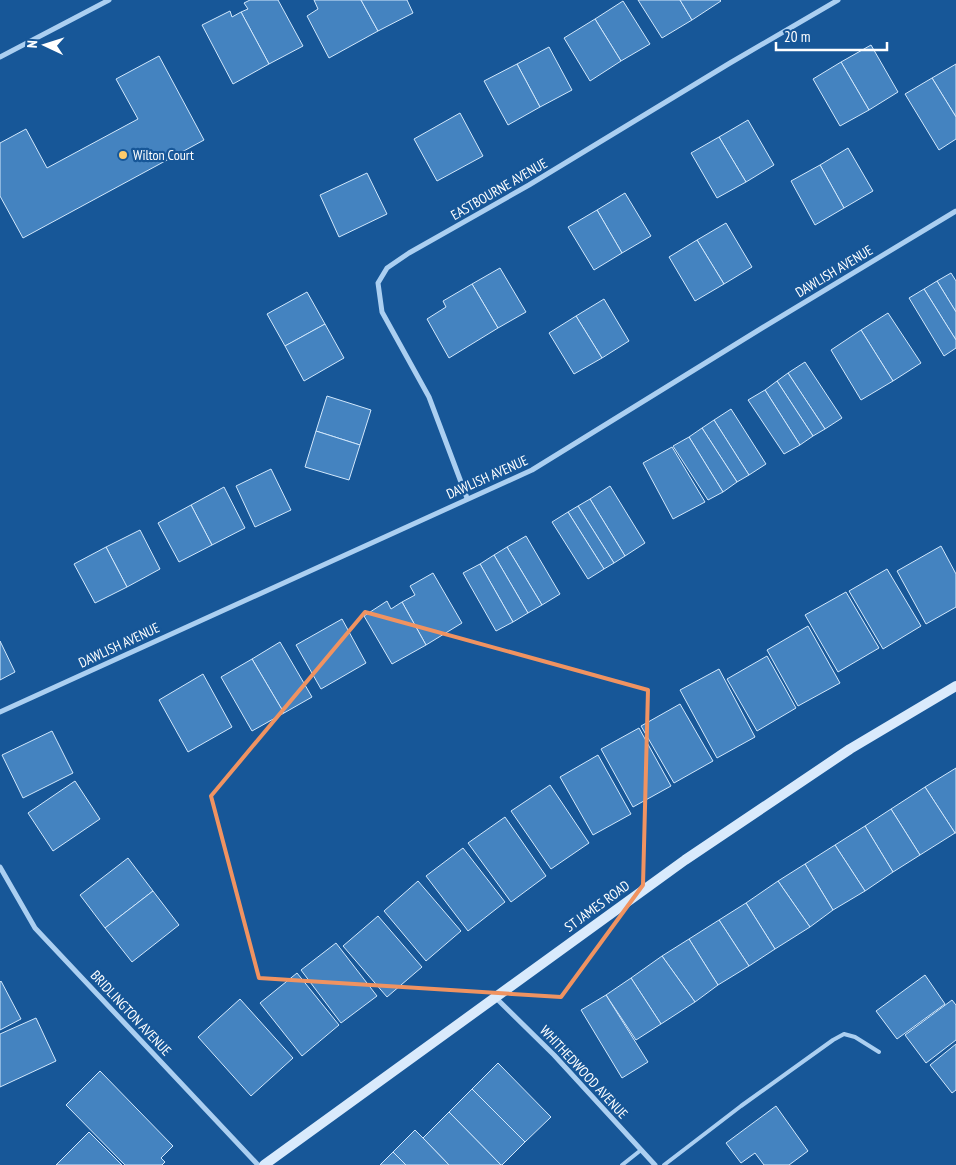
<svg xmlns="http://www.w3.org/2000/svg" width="956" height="1165" font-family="'PT Sans Narrow',sans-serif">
<rect width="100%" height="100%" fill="#175798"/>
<g fill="#4483c0" stroke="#d2e8fc">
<polygon points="250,0 278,0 303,46 269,64 241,12 248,9 244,3"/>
<polygon points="314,0 361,0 378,31 329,58 307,16 318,9"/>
<polygon points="361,0 407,0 413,13 378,31"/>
<polygon points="638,0 680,0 692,20 662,38"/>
<polygon points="680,0 720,0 721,1 692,20"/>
<polygon points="623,1 650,44 621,61 595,19"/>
<polygon points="230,11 232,17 241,12 269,64 233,84 202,25"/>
<polygon points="595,19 621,61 590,81 564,38"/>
<polygon points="871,45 898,92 869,110 841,62"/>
<polygon points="549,47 572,90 540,107 517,64"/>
<polygon points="159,56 204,140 23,238 0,196 0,143 26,129 47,168 138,119 116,79"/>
<polygon points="841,62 869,110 840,126 813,79"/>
<polygon points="517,64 540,107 508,125 484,81"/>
<polygon points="956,64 956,117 932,78"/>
<polygon points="932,78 956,117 956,139 939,150 905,94"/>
<polygon points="460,113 483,156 437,181 414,139"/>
<polygon points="748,120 774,165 746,182 719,137"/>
<polygon points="719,137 746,182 717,198 691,153"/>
<polygon points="848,148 873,191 844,208 820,165"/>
<polygon points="820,165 844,208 815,225 791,181"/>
<polygon points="367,173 387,214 339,237 320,195"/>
<polygon points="625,193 651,236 622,253 597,210"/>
<polygon points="597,210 622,253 594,270 568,227"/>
<polygon points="726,223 752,267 724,284 697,240"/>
<polygon points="697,240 724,284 695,301 669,257"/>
<polygon points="500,268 526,312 498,328 472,284"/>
<polygon points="951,273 956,281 956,312 937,281"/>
<polygon points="937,281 956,312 956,340 924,289"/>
<polygon points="472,284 498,328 449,358 427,319 446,307 443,301"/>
<polygon points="924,289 956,340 956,348 944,356 909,298"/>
<polygon points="307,292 325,324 285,346 267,314"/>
<polygon points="604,299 629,341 602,358 576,316"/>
<polygon points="888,313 921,363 893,381 861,330"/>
<polygon points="576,316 602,358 574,374 549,333"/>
<polygon points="325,324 344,358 304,381 285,346"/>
<polygon points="861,330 893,381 861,400 831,350"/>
<polygon points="805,362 842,418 825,429 788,373"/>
<polygon points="788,373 825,429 813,436 777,381"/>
<polygon points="777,381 813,436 800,445 765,390"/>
<polygon points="765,390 800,445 784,454 748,400"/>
<polygon points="327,396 371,410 360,445 316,431"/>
<polygon points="731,409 766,464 749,475 714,420"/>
<polygon points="714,420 749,475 737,482 702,428"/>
<polygon points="702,428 737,482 723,492 689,437"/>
<polygon points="316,431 360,445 349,480 305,467"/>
<polygon points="689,437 723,492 708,500 673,446"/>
<polygon points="672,447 705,502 673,519 643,463"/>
<polygon points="271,469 291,510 255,527 236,486"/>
<polygon points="610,486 645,543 625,556 590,499"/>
<polygon points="224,487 245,528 212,545 191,505"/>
<polygon points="590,499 625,556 614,563 578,506"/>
<polygon points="191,505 212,545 179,562 158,523"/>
<polygon points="578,506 614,563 604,569 568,512"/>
<polygon points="568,512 604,569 588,579 552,522"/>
<polygon points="140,530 160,569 127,587 106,547"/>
<polygon points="526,536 560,594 542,605 507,547"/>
<polygon points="941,546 956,574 956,607 926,624 897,571"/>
<polygon points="106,547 127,587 95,603 74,564"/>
<polygon points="507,547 542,605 528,613 494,555"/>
<polygon points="494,555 528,613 513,622 480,564"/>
<polygon points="480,564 513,622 496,631 463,573"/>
<polygon points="887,569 921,626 883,649 849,591"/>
<polygon points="433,573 462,623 426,645 402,602 415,595 410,586"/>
<polygon points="846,592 879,648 838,672 805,615"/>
<polygon points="387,601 391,609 402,602 426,645 392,664 364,616"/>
<polygon points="342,619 366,663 321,689 296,645"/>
<polygon points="808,626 840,683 798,706 767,650"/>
<polygon points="0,641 15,672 0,680"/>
<polygon points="280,642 312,697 284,713 252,659"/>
<polygon points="767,656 796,708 757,731 727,679"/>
<polygon points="252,659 284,713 252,731 221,677"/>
<polygon points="719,669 755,737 717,758 680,690"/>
<polygon points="203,674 232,727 188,752 159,700"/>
<polygon points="680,704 713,761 674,783 641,726"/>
<polygon points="639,728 671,786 633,807 601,749"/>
<polygon points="52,731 73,773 23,798 2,755"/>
<polygon points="598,755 631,814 593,835 560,777"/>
<polygon points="956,768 956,833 955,833 925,787"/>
<polygon points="75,781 100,819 53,851 28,813"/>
<polygon points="550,785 589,843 551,869 511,811"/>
<polygon points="925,787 955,833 920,855 891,809"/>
<polygon points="891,809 920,855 893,872 865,826"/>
<polygon points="505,817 546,876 511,902 468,843"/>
<polygon points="865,826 893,872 865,891 835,845"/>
<polygon points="835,845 865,891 833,910 805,864"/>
<polygon points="463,848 505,902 468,931 426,876"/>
<polygon points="128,858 153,891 105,928 80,895"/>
<polygon points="805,864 833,910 810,927 778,881"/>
<polygon points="418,881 461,931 426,961 384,911"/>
<polygon points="778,881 810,927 775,949 746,903"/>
<polygon points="153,891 179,925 132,962 105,928"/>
<polygon points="746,903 775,949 749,966 719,920"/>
<polygon points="378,916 422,967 387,997 343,946"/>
<polygon points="719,920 749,966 718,985 689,939"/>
<polygon points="689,939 718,985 695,1002 662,956"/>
<polygon points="336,943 377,996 341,1023 301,970"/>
<polygon points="662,956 695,1002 661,1024 631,978"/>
<polygon points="297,973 339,1025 302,1056 260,1003"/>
<polygon points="925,975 945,1004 897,1039 876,1011"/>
<polygon points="631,978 661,1024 636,1040 606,995"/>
<polygon points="1,981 21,1019 0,1030 0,982"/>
<polygon points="606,995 648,1062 622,1078 581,1010"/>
<polygon points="240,999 293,1058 251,1096 198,1037"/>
<polygon points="952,1000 956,1005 956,1040 926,1063 905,1035"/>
<polygon points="36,1018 56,1061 0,1087 0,1034"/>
<polygon points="956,1044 956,1090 952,1093 930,1065"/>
<polygon points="498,1063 551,1117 525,1142 472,1089"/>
<polygon points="100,1071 173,1146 161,1158 165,1162 162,1165 125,1165 66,1105"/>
<polygon points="472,1089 525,1142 502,1165 501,1165 449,1112"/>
<polygon points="776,1106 808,1151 789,1165 764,1165 755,1153 741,1163 726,1143"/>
<polygon points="449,1112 501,1165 449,1165 423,1138"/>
<polygon points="415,1130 423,1138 449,1165 406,1165 393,1152"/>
<polygon points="89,1132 122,1165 56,1165"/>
<polygon points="393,1152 406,1165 380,1165"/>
</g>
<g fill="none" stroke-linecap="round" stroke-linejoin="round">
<g stroke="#abcff1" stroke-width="4">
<polyline points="622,1165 641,1150"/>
<polyline points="664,1165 741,1106 833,1040 844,1034 855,1037 879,1052"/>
</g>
<g stroke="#abcff1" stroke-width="5">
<polyline points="0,57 109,0"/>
<polyline points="467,498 429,397 382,312 378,283 387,268 409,253 529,185 730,63 838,0"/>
<polyline points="0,712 532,470 762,328 956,211"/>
<polyline points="0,867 35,928 258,1165"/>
<polyline points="495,997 554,1055 655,1165"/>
</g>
<polyline stroke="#d9eafc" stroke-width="10" points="264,1165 685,860 850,749 956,686"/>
</g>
<path fill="none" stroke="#f09361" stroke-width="4" stroke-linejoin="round" d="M365 612 648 690 643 885 561 997 259 978 211 796Z"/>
<circle fill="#ffcb6b" stroke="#175798" stroke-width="2" cx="123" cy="155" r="5"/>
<g text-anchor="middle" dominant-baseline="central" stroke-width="4.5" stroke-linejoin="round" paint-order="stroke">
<g font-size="14" fill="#fff" stroke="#175798" text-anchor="start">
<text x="133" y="155">Wilton Court</text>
</g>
<g font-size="14" fill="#fff" stroke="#175798">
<text transform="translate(499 189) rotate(-30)">EASTBOURNE AVENUE</text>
<text transform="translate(834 271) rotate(-31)">DAWLISH AVENUE</text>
<text transform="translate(487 477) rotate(-24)">DAWLISH AVENUE</text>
<text transform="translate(119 645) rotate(-25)">DAWLISH AVENUE</text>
<text transform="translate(597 906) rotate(-36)">ST JAMES ROAD</text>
<text transform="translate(131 1013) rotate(47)">BRIDLINGTON AVENUE</text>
<text transform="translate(584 1072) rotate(47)">WHITHEDWOOD AVENUE</text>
</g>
</g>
<g transform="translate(45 45) rotate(274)" stroke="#175798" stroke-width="4" paint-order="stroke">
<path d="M0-4L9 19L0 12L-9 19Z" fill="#ffffff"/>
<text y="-8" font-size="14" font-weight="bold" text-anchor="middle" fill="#ffffff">N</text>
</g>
<path d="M776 42v8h111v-8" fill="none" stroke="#ffffff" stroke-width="2.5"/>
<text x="784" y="42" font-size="15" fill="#ffffff" stroke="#175798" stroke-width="4" paint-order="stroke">20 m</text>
</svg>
